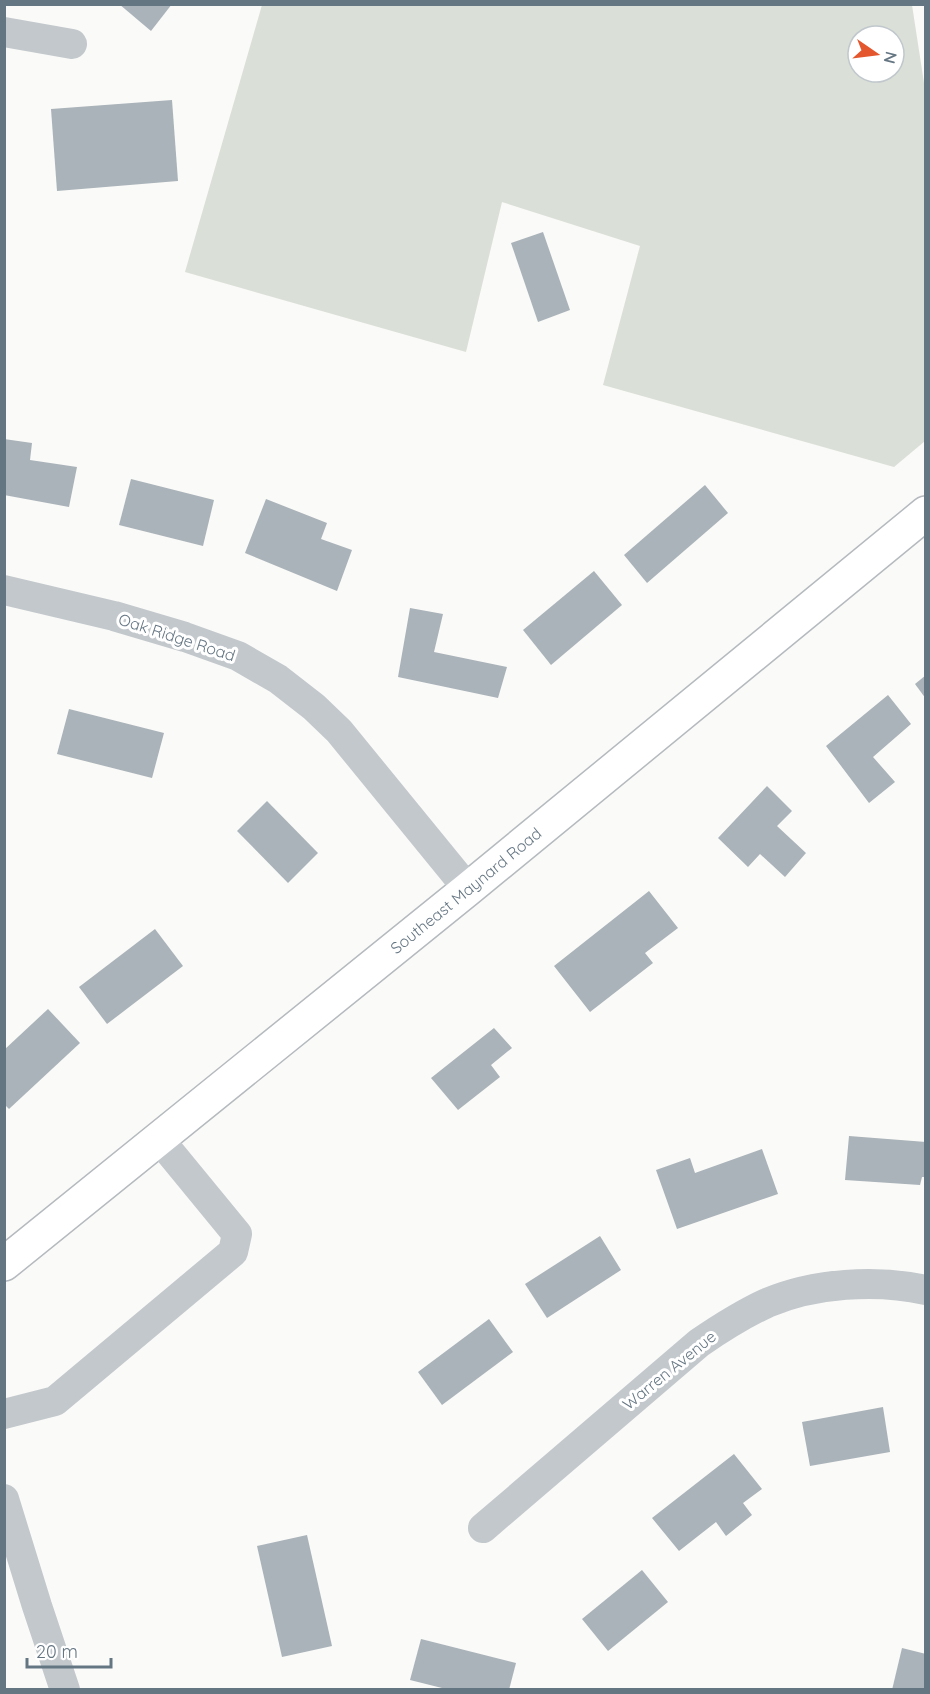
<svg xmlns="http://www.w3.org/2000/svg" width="930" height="1694" viewBox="0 0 930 1694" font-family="Quicksand,sans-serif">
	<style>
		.green { fill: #dadfd7; fill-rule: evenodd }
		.building { fill: #aab3b9 }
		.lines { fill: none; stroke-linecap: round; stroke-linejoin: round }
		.major-casing { stroke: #b5babe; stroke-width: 36 }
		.minor { stroke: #c3c8cc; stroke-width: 30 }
		.major { stroke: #fff; stroke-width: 33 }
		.labels { text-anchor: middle; stroke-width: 6; stroke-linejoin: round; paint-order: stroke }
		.street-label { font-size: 16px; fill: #657683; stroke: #fff }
	</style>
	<rect width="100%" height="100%" fill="#fafaf8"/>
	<path class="green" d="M 262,5 L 912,5 L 926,96 L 925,441 L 894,467 L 603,385 L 640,246 L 502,202 L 466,352 L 185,272 ZM 858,36 L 894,36 L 894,72 L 858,72 Z"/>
	<g class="building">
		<polygon points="119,4 172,4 151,31"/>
		<polygon points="172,100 178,181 57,191 51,109"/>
		<polygon points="543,232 570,310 538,322 511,243"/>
		<polygon points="4,439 32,443 30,460 77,467 69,507 4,495"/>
		<polygon points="131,479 214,500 203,546 119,525"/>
		<polygon points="705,485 728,513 647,583 624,555"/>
		<polygon points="266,499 327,523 321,539 352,550 337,591 245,553"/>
		<polygon points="594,571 622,605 551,665 523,630"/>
		<polygon points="410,608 443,614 434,652 507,667 498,698 398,677"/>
		<polygon points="926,675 926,699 915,684"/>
		<polygon points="888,695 911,724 873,757 895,782 869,803 826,746"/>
		<polygon points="69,709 164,733 152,778 57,754"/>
		<polygon points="767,786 792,811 777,826 806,853 785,877 760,854 748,867 718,838"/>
		<polygon points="267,801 318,853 288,883 237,831"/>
		<polygon points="649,891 678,928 645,953 653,963 590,1012 554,966"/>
		<polygon points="155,929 183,966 107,1024 79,987"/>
		<polygon points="48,1009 80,1043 9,1109 4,1104 4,1050"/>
		<polygon points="494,1028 512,1048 491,1065 500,1077 458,1110 431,1078"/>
		<polygon points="849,1136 926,1142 926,1177 922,1177 920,1185 845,1180"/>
		<polygon points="762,1149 778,1194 677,1229 656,1170 690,1158 695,1173"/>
		<polygon points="600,1236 621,1270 547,1318 525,1284"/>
		<polygon points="489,1319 513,1352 442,1405 418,1372"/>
		<polygon points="883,1407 890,1452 810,1466 802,1422"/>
		<polygon points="734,1454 762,1489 743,1503 752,1515 726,1536 716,1522 679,1551 652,1518"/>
		<polygon points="307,1535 332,1646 282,1657 257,1546"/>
		<polygon points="642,1570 668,1602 608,1651 582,1619"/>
		<polygon points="421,1639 516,1663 509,1690 450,1690 410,1680"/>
		<polygon points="902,1648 926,1654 926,1690 892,1690"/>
	</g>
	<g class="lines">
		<defs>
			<g id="major">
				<path id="s1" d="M 4,1264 L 468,889 L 926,513"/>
			</g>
		</defs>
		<use href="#major" class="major-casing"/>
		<g class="minor">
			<polyline points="4,32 72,44"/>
			<polyline points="4,590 114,616 185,637 238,656 278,679 314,707 339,731 468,889"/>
			<polyline points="4,1414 55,1401 233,1252 237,1234 159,1139"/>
			<polyline points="4,1499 37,1606 65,1690"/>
			<path d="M 483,1528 L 699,1343 C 721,1328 743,1314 767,1303 C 814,1283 876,1279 926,1290"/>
		</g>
		<use href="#major" class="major"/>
	</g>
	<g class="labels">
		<g class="street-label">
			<text transform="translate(177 637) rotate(18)" y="6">Oak Ridge Road</text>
			<text dy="6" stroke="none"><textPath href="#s1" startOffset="594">Southeast Maynard Road</textPath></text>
			<text transform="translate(669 1370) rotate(-39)" y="6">Warren Avenue</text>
		</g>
	</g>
	<rect width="930" height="1694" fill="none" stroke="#657683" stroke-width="12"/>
	<g transform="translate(876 54) rotate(104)"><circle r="28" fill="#ffffff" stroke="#c1c8cd" stroke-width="1.5"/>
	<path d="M0-4.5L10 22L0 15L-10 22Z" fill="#e4572e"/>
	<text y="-9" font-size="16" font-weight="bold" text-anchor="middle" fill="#657683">N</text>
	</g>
	<path d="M27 1658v9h84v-9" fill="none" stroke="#657683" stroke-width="3"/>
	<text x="36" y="1658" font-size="18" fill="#657683" stroke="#ffffff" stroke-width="4.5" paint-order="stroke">20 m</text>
</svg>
